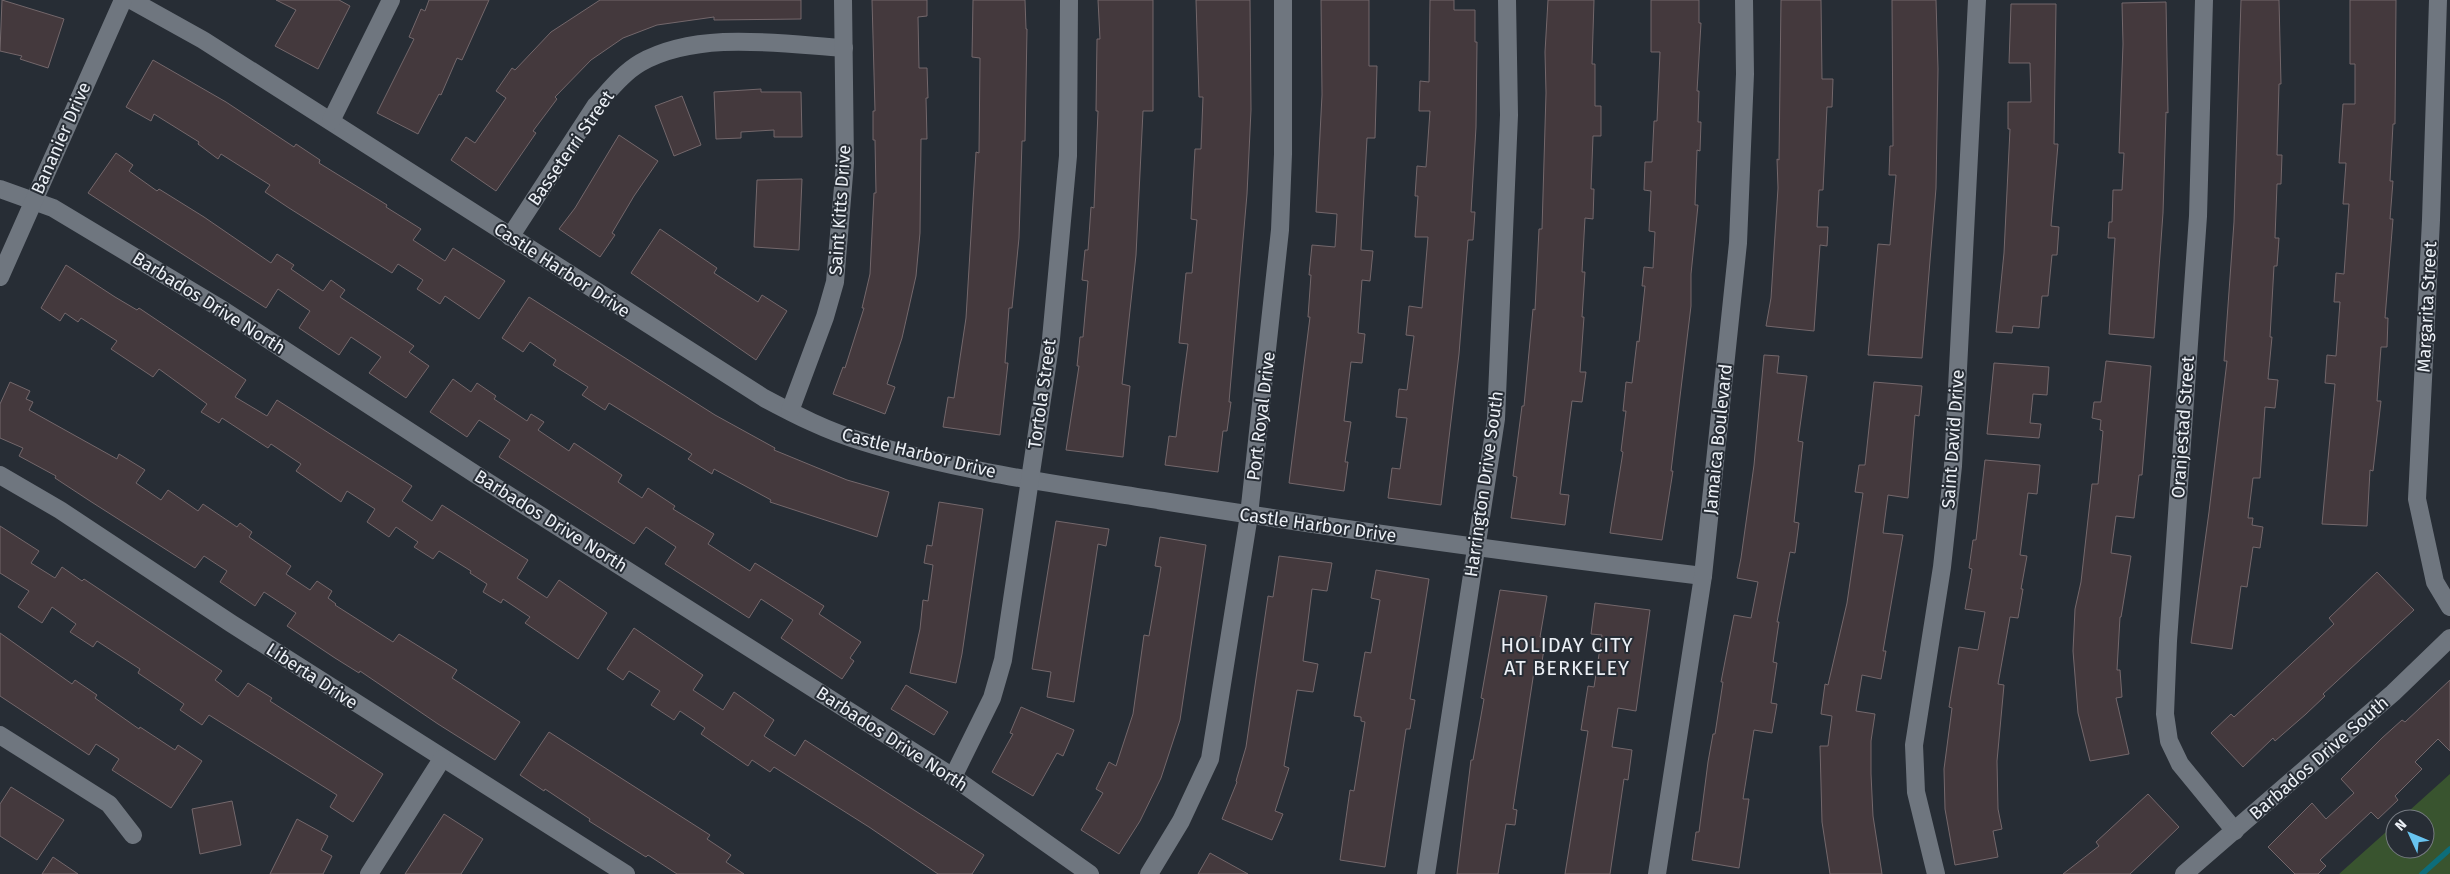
<svg xmlns="http://www.w3.org/2000/svg" width="2450" height="874" viewBox="0 0 2450 874" font-family="'Fira Sans',sans-serif">
	<style>
		.green { fill: #39542f }
		.lines { fill: none; stroke-linecap: round; stroke-linejoin: round }
		.stream { stroke: #0d6d7a; stroke-width: 5.5 }
		.building { fill: #44393d; stroke: #73676b }
		.minor { stroke: #6f767f; stroke-width: 18 }
		.labels { text-anchor: middle; stroke-width: 4; stroke-linejoin: round; paint-order: stroke }
		.street-label { font-size: 18px; fill: #ecf0f6; stroke: #272d35 }
		.quarter-label { font-size: 20px; letter-spacing: 1px; fill: #ecf0f6; stroke: #272d35 }
	</style>
	<rect width="100%" height="100%" fill="#272d35"/>
	<polygon class="green" points="2450,774 2450,874 2339,874 2395,824 2395,849 2425,849 2425,819 2400,819"/>
	<g class="lines">
		<polyline class="stream" points="2422,874 2450,849"/>
	</g>
	<g class="building">
		<polygon points="2,0 64,19 48,68 20,59 22,56 0,51"/>
		<polygon points="276,0 339,0 350,6 318,69 275,46 296,10"/>
		<polygon points="429,0 489,0 462,60 457,58 441,95 439,94 418,134 377,113 414,39 409,37 421,9 425,11"/>
		<polygon points="600,0 801,0 801,19 714,20 714,17 657,25 623,38 591,60 555,97 557,99 533,131 536,133 496,191 451,160 466,137 475,143 506,98 496,91 512,68 515,70 551,32"/>
		<polygon points="872,0 927,0 927,16 918,17 919,68 927,68 928,98 926,98 927,139 921,139 920,233 916,276 902,338 887,384 895,387 885,414 833,394 843,367 845,368 864,308 862,308 870,274 874,193 876,193 875,140 873,140 873,111 875,111"/>
		<polygon points="973,0 1025,0 1026,29 1027,29 1025,141 1022,141 1019,238 1012,308 1009,308 1005,363 1008,363 1000,435 943,427 948,397 954,398 966,318 976,152 979,153 980,58 972,57"/>
		<polygon points="1098,0 1153,0 1153,111 1143,111 1136,255 1122,384 1130,386 1123,457 1066,450 1079,366 1077,366 1080,337 1083,337 1088,281 1082,280 1085,250 1088,250 1091,207 1094,208 1098,111 1096,111 1097,39 1100,39"/>
		<polygon points="1196,0 1250,0 1251,110 1247,194 1229,402 1231,402 1227,431 1223,431 1218,472 1165,465 1169,436 1176,437 1181,396 1188,344 1179,343 1186,273 1192,273 1197,220 1191,219 1195,149 1201,149 1203,97 1199,97"/>
		<polygon points="1321,0 1369,0 1369,66 1377,66 1375,138 1367,138 1361,250 1373,251 1370,281 1362,280 1358,333 1365,334 1362,363 1351,362 1344,421 1351,422 1345,462 1348,462 1344,491 1289,483 1310,317 1308,317 1311,275 1309,275 1312,245 1335,247 1337,214 1316,212 1322,95"/>
		<polygon points="1430,0 1454,0 1454,10 1475,10 1475,42 1477,42 1476,127 1471,212 1475,212 1473,240 1468,240 1459,354 1441,505 1388,498 1392,468 1400,469 1407,418 1396,417 1399,389 1407,390 1414,336 1406,335 1409,306 1422,308 1428,237 1415,237 1418,196 1415,196 1417,166 1426,167 1430,111 1419,111 1420,81 1429,82"/>
		<polygon points="1548,0 1594,0 1592,64 1595,64 1595,106 1601,106 1601,136 1593,136 1591,189 1594,189 1593,219 1585,218 1582,272 1585,272 1582,317 1584,317 1580,372 1586,372 1582,402 1572,401 1560,494 1569,495 1565,525 1511,518 1517,477 1513,476 1522,406 1524,406 1533,309 1535,310 1539,229 1542,229 1546,93 1545,52"/>
		<polygon points="1651,0 1699,0 1699,23 1701,23 1697,91 1699,91 1698,122 1701,122 1700,151 1697,150 1695,205 1698,205 1691,274 1691,306 1671,471 1673,471 1662,540 1610,533 1623,452 1621,451 1626,411 1623,411 1626,382 1632,383 1637,341 1639,342 1645,286 1642,286 1644,267 1653,268 1655,232 1649,231 1651,191 1644,190 1645,162 1652,162 1654,121 1657,121 1660,52 1651,52"/>
		<polygon points="1781,0 1821,0 1822,79 1833,79 1832,107 1827,107 1823,190 1819,190 1817,227 1828,227 1827,246 1820,245 1814,331 1766,326 1771,298 1778,188 1777,159 1779,160"/>
		<polygon points="1892,0 1936,0 1938,69 1936,188 1922,358 1868,355 1878,244 1890,245 1896,175 1889,175 1890,146 1893,146"/>
		<polygon points="2241,0 2279,0 2281,84 2279,84 2277,155 2282,155 2281,184 2277,184 2275,238 2279,238 2277,266 2274,266 2270,337 2272,337 2268,379 2278,380 2275,408 2265,407 2260,478 2253,478 2248,518 2253,518 2252,525 2263,527 2260,548 2253,547 2247,587 2241,586 2232,649 2191,643 2209,512 2227,361 2224,361 2234,222"/>
		<polygon points="2350,0 2396,0 2395,124 2393,124 2390,181 2393,181 2390,219 2393,219 2385,318 2388,318 2387,347 2381,347 2377,401 2381,401 2373,471 2370,470 2367,526 2322,524 2335,384 2325,383 2327,355 2336,356 2340,302 2334,302 2336,273 2344,274 2349,204 2343,204 2346,163 2339,163 2343,104 2355,104 2355,64 2350,64"/>
		<polygon points="2166,2 2168,113 2166,112 2163,213 2154,338 2109,334 2115,238 2108,238 2109,222 2112,222 2113,190 2122,190 2124,153 2119,153 2123,44 2122,3"/>
		<polygon points="2011,4 2056,4 2054,144 2058,144 2051,226 2059,227 2057,255 2052,255 2048,296 2042,296 2039,328 2013,326 2012,333 1996,332 2004,253 2010,129 2008,129 2008,102 2031,102 2030,63 2009,63"/>
		<polygon points="153,60 226,102 294,147 296,144 320,160 319,163 387,205 386,207 421,229 413,240 445,261 453,248 505,281 479,319 445,296 440,304 417,289 423,280 398,264 392,273 289,208 265,192 270,185 221,154 218,159 198,144 199,142 154,114 151,121 126,107"/>
		<polygon points="761,89 761,92 801,92 802,137 774,137 774,130 741,132 741,138 716,139 714,92"/>
		<polygon points="682,96 701,145 674,156 655,106"/>
		<polygon points="619,135 658,161 634,196 612,233 615,235 600,257 559,229 575,208"/>
		<polygon points="116,153 133,165 129,171 157,191 159,189 204,217 271,263 277,254 294,265 291,269 323,291 331,280 345,290 340,297 414,346 409,352 429,366 406,398 369,373 381,357 351,337 339,355 299,328 310,311 278,289 266,308 88,193"/>
		<polygon points="802,179 799,250 754,247 757,180"/>
		<polygon points="660,229 717,268 714,273 758,302 762,295 787,311 756,360 631,273"/>
		<polygon points="66,265 115,297 137,310 139,308 246,380 235,397 267,416 277,400 412,486 402,501 432,521 442,505 528,560 517,578 547,598 559,580 607,613 578,659 525,623 530,617 503,599 501,603 483,592 487,584 470,573 471,571 439,551 433,559 414,547 418,542 396,527 389,537 367,522 375,509 347,491 341,502 296,471 301,464 271,444 268,448 222,418 219,423 201,412 207,404 159,369 153,377 111,349 117,341 81,318 78,322 65,313 60,321 41,308"/>
		<polygon points="529,297 715,415 775,448 774,450 847,480 889,492 877,537 770,502 771,500 714,469 712,474 688,459 692,454 609,403 605,410 582,395 588,387 553,365 556,360 530,342 523,352 502,338"/>
		<polygon points="1764,355 1779,356 1777,373 1807,376 1798,441 1803,442 1794,522 1799,523 1795,553 1790,552 1777,622 1779,622 1773,662 1777,663 1771,703 1777,704 1772,733 1754,730 1743,799 1749,799 1739,868 1692,860 1696,832 1699,832 1708,762 1713,734 1715,734 1723,682 1721,682 1734,615 1751,618 1758,582 1737,578 1741,558 1754,465"/>
		<polygon points="2106,361 2151,366 2142,475 2139,475 2134,518 2116,516 2111,553 2131,556 2121,617 2120,617 2117,670 2120,670 2122,697 2116,698 2129,754 2090,761 2078,713 2073,651 2075,609 2081,582 2092,484 2098,484 2103,431 2100,430 2101,420 2092,418 2094,402 2101,402"/>
		<polygon points="1994,363 2049,367 2047,395 2033,394 2030,423 2041,424 2039,438 1987,434"/>
		<polygon points="453,379 471,392 477,383 496,396 494,399 527,421 531,414 544,422 538,430 569,451 574,443 622,475 618,482 642,498 648,488 675,506 673,509 714,534 708,544 750,571 755,563 824,606 819,614 861,642 850,658 854,661 842,679 781,638 793,620 761,599 749,618 665,564 676,547 646,527 634,544 499,457 510,440 479,420 467,437 430,412"/>
		<polygon points="10,382 30,391 26,399 33,402 29,410 117,459 119,454 145,470 136,483 161,500 168,490 198,511 203,504 237,527 240,523 252,532 249,537 291,566 286,574 310,590 317,581 332,591 328,598 336,604 335,605 393,642 399,634 457,670 452,678 520,722 495,760 438,724 360,671 359,673 335,658 287,626 296,613 264,592 255,606 220,582 227,571 204,556 195,568 90,501 55,478 56,476 19,456 23,448 0,438 0,404"/>
		<polygon points="1874,382 1922,386 1919,416 1915,415 1908,498 1888,495 1883,533 1903,535 1883,651 1886,651 1881,679 1862,675 1856,711 1875,714 1871,741 1871,774 1873,816 1882,874 1830,874 1822,822 1820,746 1828,746 1832,716 1821,714 1825,684 1828,685 1847,603 1863,493 1855,492 1859,465 1865,465"/>
		<polygon points="1985,460 2040,465 2037,494 2028,493 2020,555 2027,556 2021,589 2023,589 2018,618 2010,617 1998,684 2004,685 1997,761 1998,809 2002,829 1993,831 1998,857 1955,865 1945,809 1944,769 1952,708 1949,707 1959,647 1978,650 1985,612 1965,609 1972,569 1969,568 1973,540 1976,540"/>
		<polygon points="939,502 983,509 962,654 956,683 910,673 920,629 923,600 928,601 933,565 924,563 927,545 932,546"/>
		<polygon points="1056,521 1109,529 1106,546 1098,544 1074,702 1047,697 1051,672 1032,669"/>
		<polygon points="0,526 39,551 31,563 55,578 62,567 82,581 84,579 222,671 215,680 238,697 248,683 272,698 270,701 383,774 353,822 330,807 337,795 209,715 202,725 180,710 184,704 138,673 140,669 97,641 93,647 70,632 76,624 52,607 42,623 18,607 29,591 0,573"/>
		<polygon points="1160,537 1206,545 1180,720 1161,778 1140,821 1119,854 1081,830 1103,793 1096,789 1109,762 1116,766 1133,714 1144,635 1149,636 1161,567 1155,566"/>
		<polygon points="1279,556 1332,563 1327,591 1312,589 1303,661 1318,664 1313,692 1297,690 1284,766 1289,768 1275,811 1283,814 1272,840 1222,819 1237,782 1236,781 1246,747 1268,596 1273,597"/>
		<polygon points="1376,570 1429,579 1410,699 1415,700 1410,729 1406,729 1385,867 1340,860 1350,790 1354,791 1365,722 1361,721 1361,717 1354,716 1365,652 1371,653 1380,600 1371,598"/>
		<polygon points="2377,572 2414,610 2323,694 2325,696 2306,714 2275,741 2273,738 2243,767 2211,733 2231,714 2234,717 2334,624 2329,618"/>
		<polygon points="1500,590 1547,596 1540,637 1546,638 1541,667 1535,665 1513,809 1517,810 1515,825 1506,824 1498,874 1457,874 1471,760 1473,760 1484,699 1481,698"/>
		<polygon points="1595,603 1650,610 1636,711 1618,708 1612,747 1632,750 1628,780 1624,779 1610,874 1565,874 1588,731 1581,730 1588,686 1594,687 1602,635 1591,634"/>
		<polygon points="634,628 703,675 693,690 723,710 734,692 774,720 764,736 795,756 805,740 984,855 972,874 938,874 869,827 774,767 770,772 752,760 748,766 701,734 705,728 680,711 674,720 651,705 660,691 629,671 623,680 607,669"/>
		<polygon points="0,633 72,684 75,680 97,695 95,698 139,729 140,727 175,750 178,745 202,761 171,808 112,770 119,759 96,744 89,755 0,696"/>
		<polygon points="2450,680 2450,751 2438,739 2415,762 2422,769 2395,796 2398,800 2378,819 2371,812 2320,860 2326,866 2318,874 2295,874 2268,847 2312,803 2326,819 2354,793 2341,779 2382,738 2402,720 2405,722"/>
		<polygon points="906,685 948,712 934,735 891,709"/>
		<polygon points="1021,707 1074,730 1063,756 1057,753 1033,796 992,772 1013,734 1010,733"/>
		<polygon points="549,732 710,835 707,839 731,855 726,862 744,874 677,874 648,855 646,857 589,821 590,819 545,789 544,791 520,775"/>
		<polygon points="11,787 64,820 37,860 0,836 0,804"/>
		<polygon points="2148,794 2179,827 2148,857 2130,874 2063,874 2099,846 2096,842"/>
		<polygon points="232,801 241,845 200,854 192,809"/>
		<polygon points="444,814 483,839 461,874 405,874"/>
		<polygon points="297,819 328,836 321,850 332,856 323,874 270,874"/>
		<polygon points="1210,853 1248,874 1198,874"/>
		<polygon points="53,857 78,874 42,874"/>
	</g>
	<g class="lines">
		<g class="minor">
			<path d="M 131,0 L 203,40 L 764,398 C 796,415 827,431 861,441 C 959,472 1063,485 1163,501 C 1343,530 1523,554 1703,576"/>
			<polyline points="2204,0 2198,216 2168,641 2165,714 2169,741 2180,764 2235,831"/>
			<polyline points="2438,0 2431,220 2417,499 2435,582 2450,607"/>
			<polyline points="331,121 391,0"/>
			<polyline points="0,189 53,208 223,310 475,474 953,777 1090,874"/>
			<path d="M 510,237 L 596,105 C 609,91 623,73 640,63 C 698,30 781,44 844,48"/>
			<polyline points="0,277 123,0"/>
			<polyline points="790,411 825,317 835,282 845,163 843,0"/>
			<polyline points="0,475 60,510 232,624 626,874"/>
			<polyline points="0,735 109,804 133,835"/>
			<polyline points="953,777 992,698 1003,660 1051,339 1068,156 1069,0"/>
			<polyline points="369,874 442,759"/>
			<polyline points="1149,874 1181,821 1210,759 1249,515 1280,230 1283,154 1283,0"/>
			<polyline points="1426,874 1496,419 1509,115 1507,0"/>
			<polyline points="1657,874 1703,576 1738,243 1745,74 1744,0"/>
			<polyline points="1936,874 1916,792 1914,745 1942,567 1953,466 1977,0"/>
			<polyline points="2184,874 2393,693 2450,638"/>
		</g>
	</g>
	<g class="labels">
		<g class="street-label">
			<text transform="translate(61 138) rotate(-66)" y="6">Bananier Drive</text>
			<text transform="translate(571 148) rotate(-55)" y="6">Basseterri Street</text>
			<text transform="translate(840 210) rotate(-86)" y="6">Saint Kitts Drive</text>
			<text transform="translate(562 270) rotate(33)" y="6">Castle Harbor Drive</text>
			<text transform="translate(209 303) rotate(32)" y="6">Barbados Drive North</text>
			<text transform="translate(2427 307) rotate(-87)" y="6">Margarita Street</text>
			<text transform="translate(1042 394) rotate(-82)" y="6">Tortola Street</text>
			<text transform="translate(1261 416) rotate(-83)" y="6">Port Royal Drive</text>
			<text transform="translate(2183 427) rotate(-86)" y="6">Oranjestad Street</text>
			<text transform="translate(1718 439) rotate(-84)" y="6">Jamaica Boulevard</text>
			<text transform="translate(1953 439) rotate(-86)" y="6">Saint David Drive</text>
			<text transform="translate(919 453) rotate(14)" y="6">Castle Harbor Drive</text>
			<text transform="translate(1484 484) rotate(-82)" y="6">Harrington Drive South</text>
			<text transform="translate(551 521) rotate(32)" y="6">Barbados Drive North</text>
			<text transform="translate(1318 525) rotate(8)" y="6">Castle Harbor Drive</text>
			<text transform="translate(312 676) rotate(33)" y="6">Liberta Drive</text>
			<text transform="translate(892 739) rotate(33)" y="6">Barbados Drive North</text>
			<text transform="translate(2319 758) rotate(-41)" y="6">Barbados Drive South</text>
		</g>
		<g class="quarter-label">
			<text x="1567" y="652">HOLIDAY CITY<tspan x="1567" dy="23">AT BERKELEY</tspan></text>
		</g>
	</g>
	<g transform="translate(2410 834) rotate(314)"><circle r="24" fill="#272d35" stroke="#767b82"/>
	<path d="M0-4L9 19L0 12L-9 19Z" fill="#68c4f0"/>
	<text y="-8" font-size="14" font-weight="bold" text-anchor="middle" fill="#ecf0f6">N</text>
	</g>
</svg>
